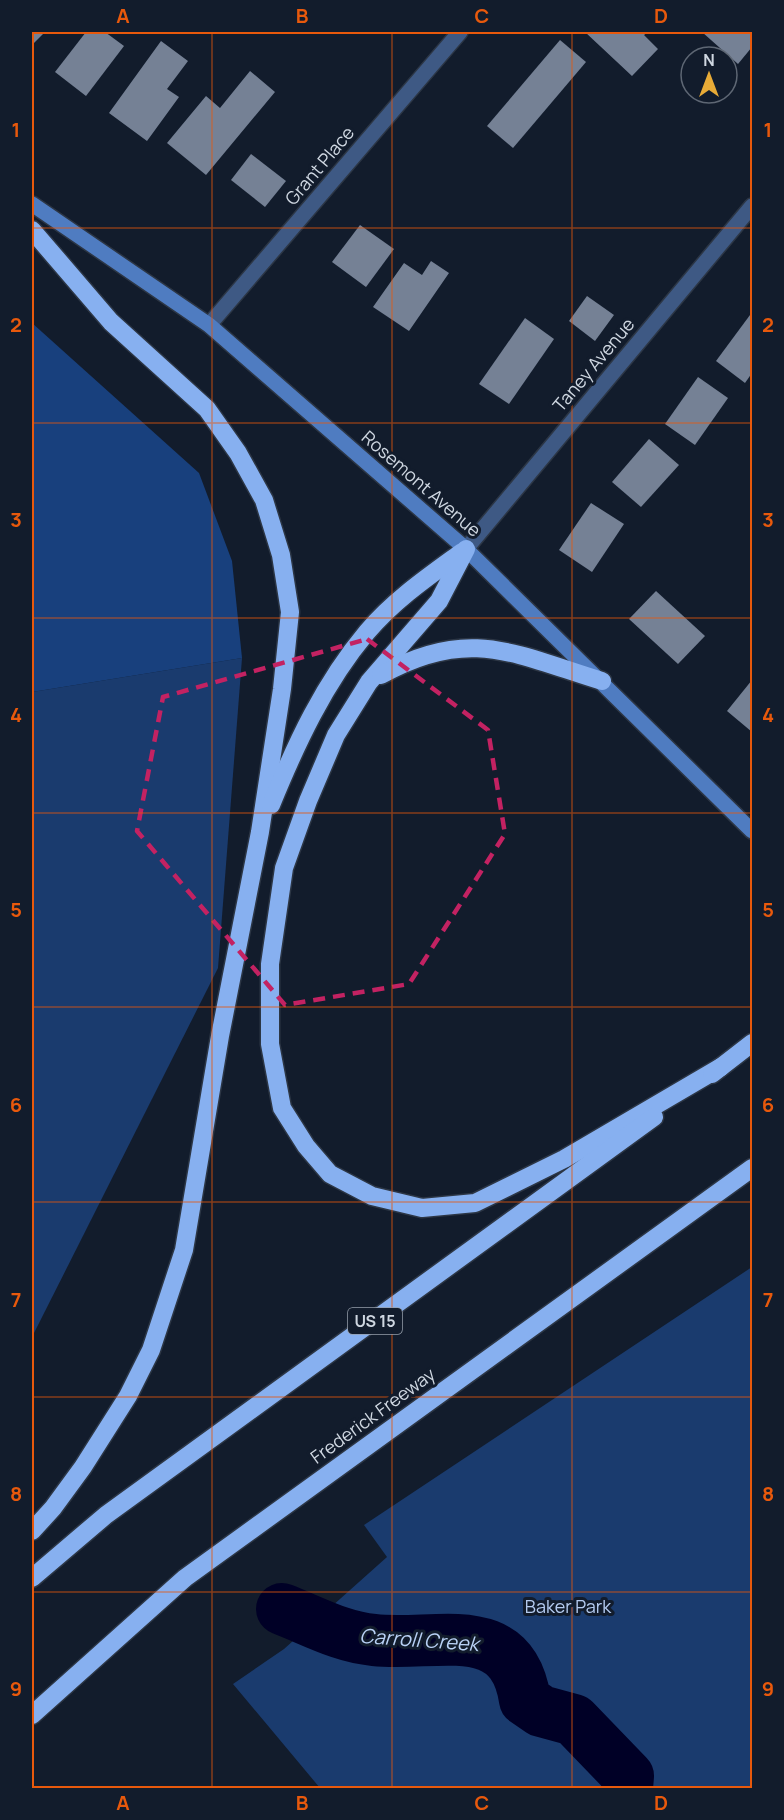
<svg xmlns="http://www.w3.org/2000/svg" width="784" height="1820" viewBox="0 0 784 1820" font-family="Manrope,sans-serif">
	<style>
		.green { fill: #1a3b6e }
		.forest { fill: #18407d }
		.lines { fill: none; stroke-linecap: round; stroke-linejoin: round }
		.river { stroke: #000026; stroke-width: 52 }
		.building { fill: #758195 }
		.minor-casing { stroke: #2c3645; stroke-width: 18 }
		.secondary-casing { stroke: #2c3645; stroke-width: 18 }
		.motorway-casing { stroke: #2c3645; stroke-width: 21 }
		.minor { stroke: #3e5984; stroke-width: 15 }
		.secondary { stroke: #4f7cc1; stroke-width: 15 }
		.motorway { stroke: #87b0f0; stroke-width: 18 }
		.marked { fill: none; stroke: #c32262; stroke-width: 4.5; stroke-dasharray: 12 8; stroke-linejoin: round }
		.grid { fill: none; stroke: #e8590c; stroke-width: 1.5; stroke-opacity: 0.55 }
		.labels { text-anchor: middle; stroke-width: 6; stroke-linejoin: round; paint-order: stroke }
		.shield { fill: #121c2c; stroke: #969fab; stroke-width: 1.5 }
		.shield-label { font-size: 16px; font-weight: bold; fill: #cfd7e1 }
		.street-label { font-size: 18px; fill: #cfd7e1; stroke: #121c2c }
		.park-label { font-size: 18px; fill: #b4cbf0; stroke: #121c2c }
		.water-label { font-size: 20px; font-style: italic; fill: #b9d1f5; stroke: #121c2c }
		.neatline { fill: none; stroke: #e8590c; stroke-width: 2 }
		.grid-label { font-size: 20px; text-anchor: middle; font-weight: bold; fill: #e8590c }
	</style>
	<rect width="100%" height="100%" fill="#121c2c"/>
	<g class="green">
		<polygon points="242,658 218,968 32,1337 32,692"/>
		<polygon points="752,1267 752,1788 320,1788 233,1684 284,1649 387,1557 364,1525"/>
	</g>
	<polygon class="forest" points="32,323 199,473 232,561 242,658 32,692"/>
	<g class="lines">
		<path class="river" d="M 282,1609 C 313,1621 341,1637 374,1640 C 436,1647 512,1615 525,1700 L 541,1711 L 574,1720 L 628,1776 L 627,1788"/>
	</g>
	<g class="building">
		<polygon points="32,32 45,32 33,44"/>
		<polygon points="86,32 105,32 124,46 86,96 55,72"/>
		<polygon points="585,32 648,32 644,35 658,49 632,76"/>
		<polygon points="702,32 752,32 752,47 738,64"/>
		<polygon points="560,40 586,62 513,148 487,126"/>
		<polygon points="161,41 188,61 167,89 179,97 147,141 109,113"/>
		<polygon points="250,71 275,92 206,175 167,143 206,96 220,108"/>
		<polygon points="251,154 286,181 265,207 231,180"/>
		<polygon points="360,225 394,249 366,287 332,262"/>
		<polygon points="431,261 449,273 409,331 373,307 404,263 422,275"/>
		<polygon points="587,296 614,315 595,341 569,321"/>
		<polygon points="750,315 752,317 752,373 745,383 716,361"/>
		<polygon points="525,318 554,339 509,404 479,384"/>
		<polygon points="698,377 728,398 695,445 665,424"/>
		<polygon points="649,439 679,465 641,507 612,482"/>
		<polygon points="591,503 624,524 592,572 559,550"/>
		<polygon points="656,591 705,636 678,664 629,619"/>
		<polygon points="752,680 752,732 727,711"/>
	</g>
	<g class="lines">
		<defs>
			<g id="minor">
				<polyline points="209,325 460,32"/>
				<polyline points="466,549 752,206"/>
			</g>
			<polyline id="secondary" points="32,204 209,325 466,549 752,831"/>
			<g id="motorway">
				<polyline points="32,230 111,322 207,409 238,453 264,500 281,555 290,612 282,689 260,832 220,1036 184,1250 151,1350 128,1396 83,1467 53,1508 32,1531"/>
				<polyline points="466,549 439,601 369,682 336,735 308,801 284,868 270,964 270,1044 282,1108 306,1146 330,1174 372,1196 422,1208 475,1203 564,1159 721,1067"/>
				<path d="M 381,675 C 469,626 514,654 602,681"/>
				<path d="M 271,805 C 296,744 324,683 367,632 C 394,600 429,576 462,552"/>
				<polyline points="712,1074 752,1043"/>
				<polyline points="32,1578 106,1515 654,1117"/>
				<polyline points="32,1715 185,1578 752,1168"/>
			</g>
		</defs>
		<use href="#minor" class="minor-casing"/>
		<use href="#secondary" class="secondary-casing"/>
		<use href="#motorway" class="motorway-casing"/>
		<use href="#minor" class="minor"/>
		<use href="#secondary" class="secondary"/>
		<use href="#motorway" class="motorway"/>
	</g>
	<path class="marked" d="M 367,639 L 488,730 L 505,834 L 409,984 L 285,1005 L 137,831 L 163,697 Z"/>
	<path class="grid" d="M 212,32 L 212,1788M 392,32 L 392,1788M 572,32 L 572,1788M 32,228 L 752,228M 32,423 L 752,423M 32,618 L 752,618M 32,813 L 752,813M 32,1007 L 752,1007M 32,1202 L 752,1202M 32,1397 L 752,1397M 32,1592 L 752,1592"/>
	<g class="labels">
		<rect class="shield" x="348" y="1308" width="54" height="26" rx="4.5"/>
		<g class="shield-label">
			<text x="375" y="1327">US 15</text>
		</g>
		<g class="street-label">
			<text transform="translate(320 166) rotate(-50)" y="6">Grant Place</text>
			<text transform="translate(594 365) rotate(-50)" y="6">Taney Avenue</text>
			<text transform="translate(421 484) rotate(41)" y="6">Rosemont Avenue</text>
			<text transform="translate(373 1416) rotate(-36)" y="6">Frederick Freeway</text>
		</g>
		<g class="park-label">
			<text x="568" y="1613">Baker Park</text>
		</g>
		<g class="water-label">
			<text transform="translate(419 1640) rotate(4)" y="7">Carroll Creek</text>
		</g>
	</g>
	<rect width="784" height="1820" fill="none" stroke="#121c2c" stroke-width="66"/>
	<g transform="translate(709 75)"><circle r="28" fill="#121c2c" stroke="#5e6774" stroke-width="1.5"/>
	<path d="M0-4.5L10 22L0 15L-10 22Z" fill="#e8ab37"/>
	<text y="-9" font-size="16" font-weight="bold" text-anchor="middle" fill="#cfd7e1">N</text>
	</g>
	<rect x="33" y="33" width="718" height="1754" class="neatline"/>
	<g class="grid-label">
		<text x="123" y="23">A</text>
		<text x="302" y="23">B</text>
		<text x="482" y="23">C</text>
		<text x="661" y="23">D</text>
		<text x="16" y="137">1</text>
		<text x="768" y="137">1</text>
		<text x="16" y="332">2</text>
		<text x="768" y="332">2</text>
		<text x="16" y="527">3</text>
		<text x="768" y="527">3</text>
		<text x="16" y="722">4</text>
		<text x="768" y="722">4</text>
		<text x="16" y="917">5</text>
		<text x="768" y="917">5</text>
		<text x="16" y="1112">6</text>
		<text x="768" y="1112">6</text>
		<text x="16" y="1307">7</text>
		<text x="768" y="1307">7</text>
		<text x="16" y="1501">8</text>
		<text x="768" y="1501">8</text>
		<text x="16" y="1696">9</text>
		<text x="768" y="1696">9</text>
		<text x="123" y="1810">A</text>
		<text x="302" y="1810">B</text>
		<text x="482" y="1810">C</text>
		<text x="661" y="1810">D</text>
	</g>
</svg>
